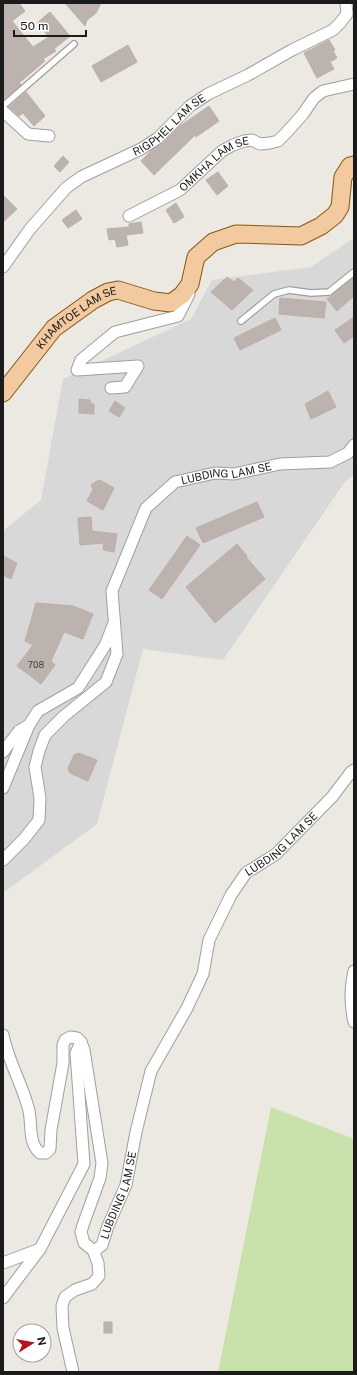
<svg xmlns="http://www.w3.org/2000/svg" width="357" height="1375" viewBox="0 0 357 1375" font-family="'Public Sans',sans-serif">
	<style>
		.residential { fill: #d9d8d8 }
		.grass { fill: #c9e2ab }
		.building { fill: #bcb3af; stroke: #bcaea6 }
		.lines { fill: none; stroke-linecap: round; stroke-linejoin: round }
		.service-casing { stroke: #9f9f9f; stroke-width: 8 }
		.minor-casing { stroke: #9f9f9f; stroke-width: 13 }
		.primary-casing { stroke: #85570d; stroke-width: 19 }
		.service { stroke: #fff; stroke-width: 5.5 }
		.minor { stroke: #fff; stroke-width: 11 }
		.primary { stroke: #f3caa0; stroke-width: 17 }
		.labels { text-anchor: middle; stroke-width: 3; stroke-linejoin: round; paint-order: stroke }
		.number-label { font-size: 9px; fill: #434140 }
		.street-label { font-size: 11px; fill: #1b1b1b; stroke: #fff }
	</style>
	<rect width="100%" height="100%" fill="#ece8e2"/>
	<polygon class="residential" points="354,238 354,474 344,483 223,660 143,649 97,824 3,893 3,531 41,500 63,379 191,319 212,280 311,267"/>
	<polygon class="grass" points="271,1107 354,1139 354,1372 218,1372"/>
	<g class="building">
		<polygon points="3,3 19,3 25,11 12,21 33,47 49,37 37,23 50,12 70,36 54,49 56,51 43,59 45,61 19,83 21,85 3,100"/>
		<polygon points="65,3 101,3 96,13 87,20 85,26"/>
		<polygon points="329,40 335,50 333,51 337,58 330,62 334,69 317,78 304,53"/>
		<polygon points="128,45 137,62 101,82 92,66"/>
		<polygon points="26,92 45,116 34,126 23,113 19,116 9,107"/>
		<polygon points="209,106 219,121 196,137 195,135 154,175 141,161 153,149 163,143 180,126"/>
		<polygon points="63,156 69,162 60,172 54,166"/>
		<polygon points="218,172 228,186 217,195 206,180"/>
		<polygon points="3,195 17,209 3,222"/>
		<polygon points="176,203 184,217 174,223 166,210"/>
		<polygon points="76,210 82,219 68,228 62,220"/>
		<polygon points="141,222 143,233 126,235 128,245 117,247 115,239 109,240 107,229 129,227 129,224"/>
		<polygon points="227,277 234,282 238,278 253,290 232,310 211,292"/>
		<polygon points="354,277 354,296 337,311 327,299"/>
		<polygon points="280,298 326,302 324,318 279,314"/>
		<polygon points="354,317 354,336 344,343 335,330"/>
		<polygon points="275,318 281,330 240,350 234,338"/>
		<polygon points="328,391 336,407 311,419 305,404"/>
		<polygon points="79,399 90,400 90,402 94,405 94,414 79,413"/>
		<polygon points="115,401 125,408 119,417 109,411"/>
		<polygon points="100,480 114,488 103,510 87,501 93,489 91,485 95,482"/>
		<polygon points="257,502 264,517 203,543 196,528"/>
		<polygon points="91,517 92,531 117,534 114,552 103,550 104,543 80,545 78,518"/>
		<polygon points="187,536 200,545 162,599 149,590"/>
		<polygon points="237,544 247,556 246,557 265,579 215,623 186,587"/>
		<polygon points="3,556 17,563 11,579 3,575"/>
		<polygon points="36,603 73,606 93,614 83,639 64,632 51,661 55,665 41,684 17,666 33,645 25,641"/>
		<polygon points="78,753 97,760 88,781 70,773 68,768 74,755"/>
		<rect x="104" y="1322" width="8" height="11"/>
	</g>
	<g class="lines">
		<defs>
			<g id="service">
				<polyline points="3,106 74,44"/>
				<polyline points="241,321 274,294 289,290 311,293 329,292 354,272"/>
			</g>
			<g id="minor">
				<polyline points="3,111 28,134 49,136"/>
				<path id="s1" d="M 129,216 L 180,190 L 222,151 L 233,145 L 244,141 L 252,140 L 260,144 L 270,143 L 278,141 L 286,133 L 303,114 L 314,98 L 323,91 L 354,84"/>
				<path id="s2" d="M 3,267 L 30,229 L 66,188 L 81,177 L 141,149 L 158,138 L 190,106 L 208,94 L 248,75 L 292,50 L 333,30 L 340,23 L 347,14 L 346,3"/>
				<polyline points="111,388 125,387 138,366 77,370 81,360 115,332 178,316 189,294 187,292"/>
				<polyline points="3,752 19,731 29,725 38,711 78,688 106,644 113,625"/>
				<polyline points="3,788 29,725"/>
				<path id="s3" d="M 3,860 L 24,839 L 39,820 L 40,798 L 35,767 L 39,751 L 45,735 L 64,716 L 106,682 L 117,654 L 112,591 L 146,508 L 175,482 L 215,473 L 234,474 L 280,464 L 330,462 L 348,453 L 354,445"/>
				<path d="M 354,971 C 350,990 350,1003 354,1022"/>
				<path id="s4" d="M 3,1035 C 8,1060 21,1082 28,1107 C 33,1123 27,1142 40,1153 L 46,1153 L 50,1149 L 51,1130 L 63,1063 L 63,1045 L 65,1040 L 70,1037 L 77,1038 L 81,1042 L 84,1050 L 102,1163 L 100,1178 L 83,1225 L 81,1232 L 84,1243 L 93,1250 L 97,1249 L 102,1245 L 108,1226 L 126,1185 L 136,1132 L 151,1071 L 187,1008 L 203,974 L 209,940 L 231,895 L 246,873 L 276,854 L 332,797 L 351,772 L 354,770"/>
				<polyline points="3,1263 40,1249 84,1164 76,1053 81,1042"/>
				<polyline points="3,1298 40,1249"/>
				<polyline points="73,1372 63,1328 62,1306 65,1297 75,1290 92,1284 99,1276 98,1263 93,1250"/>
			</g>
			<g id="primary">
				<path id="s5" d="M 3,393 L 54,328 L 93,300 L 108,292 L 118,290 L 154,301 L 171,303 L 182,295 L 190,284 L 196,257 L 213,242 L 236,234 L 301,236 L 321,226 L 335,215 L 340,207 L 343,177 L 350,166 L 354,165"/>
			</g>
		</defs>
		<use href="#service" class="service-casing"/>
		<use href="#minor" class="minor-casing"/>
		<use href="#primary" class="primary-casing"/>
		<use href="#service" class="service"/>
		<use href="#minor" class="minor"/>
		<use href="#primary" class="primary"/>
	</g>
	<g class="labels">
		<g class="number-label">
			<text x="36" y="668">708</text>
		</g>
		<g class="street-label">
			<text dy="4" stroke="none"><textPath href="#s2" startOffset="223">RIGPHEL LAM SE</textPath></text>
			<text dy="4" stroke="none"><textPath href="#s1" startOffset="101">OMKHA LAM SE</textPath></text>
			<text dy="4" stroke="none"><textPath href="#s5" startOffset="107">KHAMTOE LAM SE</textPath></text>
			<text dy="4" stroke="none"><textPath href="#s3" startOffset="496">LUBDING LAM SE</textPath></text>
			<text dy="4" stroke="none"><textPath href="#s4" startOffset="943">LUBDING LAM SE</textPath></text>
			<text dy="4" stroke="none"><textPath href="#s4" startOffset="547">LUBDING LAM SE</textPath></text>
		</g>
	</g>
	<rect width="357" height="1375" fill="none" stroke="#1b1b1b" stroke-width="8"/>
	<g transform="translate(32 1343) rotate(79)"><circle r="19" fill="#ffffff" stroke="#a4a4a4"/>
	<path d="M0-3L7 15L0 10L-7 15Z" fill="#b5121b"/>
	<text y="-6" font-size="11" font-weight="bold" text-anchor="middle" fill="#1b1b1b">N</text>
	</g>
	<path d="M14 30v6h72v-6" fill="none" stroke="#1b1b1b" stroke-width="2"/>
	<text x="20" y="30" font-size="12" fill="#1b1b1b" stroke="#ffffff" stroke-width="3" paint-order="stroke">50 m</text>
</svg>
